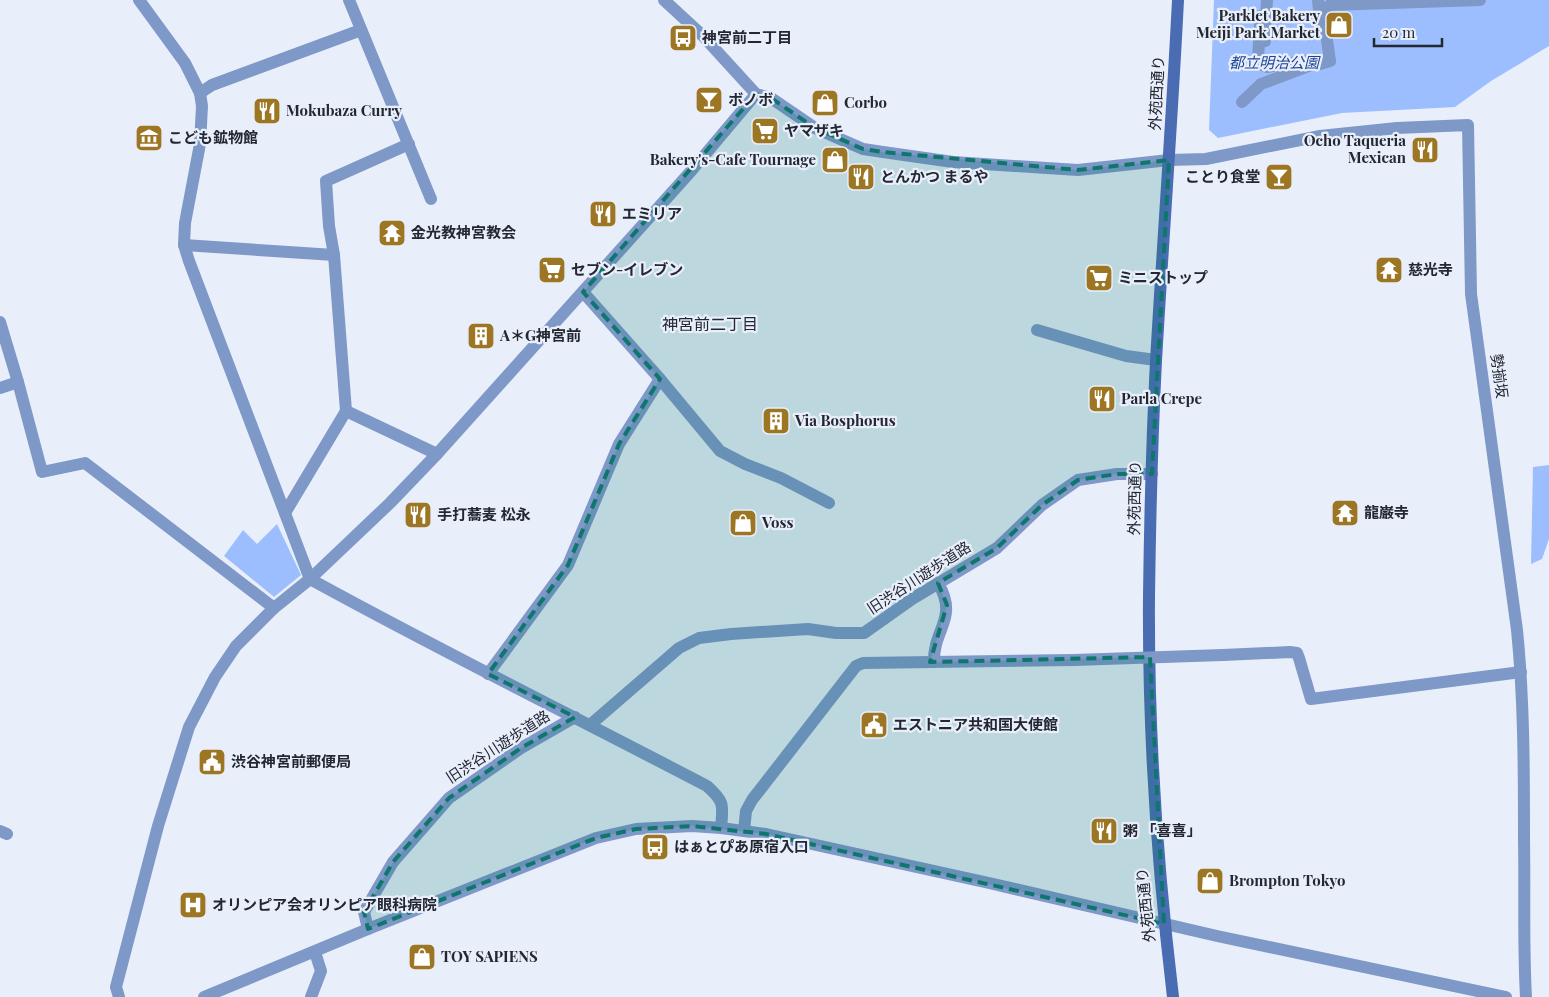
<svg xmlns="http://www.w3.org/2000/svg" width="1549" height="997" viewBox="0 0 1549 997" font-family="'Playfair Display','Noto Sans JP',serif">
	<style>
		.green { fill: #9dbefe }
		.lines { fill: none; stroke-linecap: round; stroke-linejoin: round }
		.pedestrian { stroke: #7e98c8; stroke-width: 12 }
		.minor { stroke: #7e98c8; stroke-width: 12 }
		.tertiary { stroke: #7e98c8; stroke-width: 12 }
		.secondary { stroke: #496cb2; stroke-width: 12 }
		.minor-bridge { stroke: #7e98c8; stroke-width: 12 }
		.marked { fill: #0f766e; fill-opacity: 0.2; stroke: #0f766e; stroke-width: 4; stroke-dasharray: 10 6; stroke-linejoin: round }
		.labels { text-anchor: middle; stroke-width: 4.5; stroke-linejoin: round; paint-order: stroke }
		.poi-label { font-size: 15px; font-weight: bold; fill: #222732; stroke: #e9effa; text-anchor: start }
		.park-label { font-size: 15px; font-style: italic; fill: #1d4496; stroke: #e9effa }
		.street-label { font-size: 15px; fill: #222732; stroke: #e9effa }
		.neighbourhood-label { font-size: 16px; fill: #222732; stroke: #e9effa }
	</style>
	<rect width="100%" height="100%" fill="#e9effa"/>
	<g class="green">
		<polygon points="1214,0 1549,0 1549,46 1491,81 1455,107 1342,113 1218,138 1209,130"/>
		<polygon points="1549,465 1549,539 1542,559 1531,564 1533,467"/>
		<polygon points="277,524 301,575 274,597 224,556 243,530 257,544"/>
	</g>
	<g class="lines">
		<g class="pedestrian">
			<polyline points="1267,0 1266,17 1260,16 1260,26 1266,26 1265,41 1259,42 1258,59 1260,64 1267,67 1317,59 1320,64 1330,61 1323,12 1330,5 1480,0"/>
			<polyline points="1318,0 1320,21"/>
			<polyline points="1242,102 1261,84 1309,66"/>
		</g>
		<g class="minor">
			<path d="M 139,0 L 185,63 L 200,93 L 202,106 L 200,144 L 185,223 L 184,245 L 189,261 L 310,579 C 441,651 575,717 707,786 C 725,802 723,805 721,828"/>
			<polyline points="349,0 431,199"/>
			<path d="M 664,0 L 703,36 L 756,94 L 771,98 L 815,128 L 863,149 L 883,152 L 953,162 L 1078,170 L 1169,160 L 1206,159 L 1320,136 L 1397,128 L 1468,125 L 1471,294 L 1517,630 C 1524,700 1524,770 1524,840 C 1525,893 1523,945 1526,997"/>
			<polyline points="200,93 212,85 361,30"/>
			<polyline points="409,144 326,181 329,226 334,255 346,411 437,454"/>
			<polyline points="184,245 334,255"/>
			<polyline points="583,292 660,379 720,451 745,464 781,478 829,503"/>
			<polyline points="0,322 18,382"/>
			<polyline points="1037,330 1126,356 1156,360"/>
			<polyline points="0,388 18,382 42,472 85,463 274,608"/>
			<polyline points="285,513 346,411"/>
			<polyline points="1223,655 1290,652 1297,653 1299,658 1311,699 1521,672"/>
			<path d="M 934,662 C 933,629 959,618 938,583"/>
			<polyline points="488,674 568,565 619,444 660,379"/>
			<polyline points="590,725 679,648 699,638 731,634 808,629 836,633 864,633 912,599 997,548 1042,505 1078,480 1117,474 1152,474"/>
			<polyline points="0,831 7,834"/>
			<polyline points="744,831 746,811 752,800 856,666 863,663 1074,660"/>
			<polyline points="368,929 364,912 393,862 449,798 521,748 575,717"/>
			<polyline points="311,997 321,971 315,952"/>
		</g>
		<g class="tertiary">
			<polyline points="119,997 116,987 158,826 189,727 215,677 236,646 274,608 310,579 390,503 437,454 692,170 756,94"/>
			<polyline points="204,997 368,929 596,838 636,829 692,826 721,828 766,834 989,883 1217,936 1506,997"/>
		</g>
		<path class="secondary" d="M 1173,997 C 1157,864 1148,730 1149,596 C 1150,518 1152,439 1156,361 C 1163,240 1172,120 1178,0"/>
		<polyline class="minor-bridge" points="1074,660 1223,655"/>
	</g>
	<path class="marked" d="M 756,94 L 771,98 L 815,128 L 863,149 L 883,152 L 1078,170 L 1169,160 L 1152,474 L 1117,474 L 1078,480 L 1042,505 L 997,548 L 938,583 L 947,605 L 930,662 L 1150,657 L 1164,924 L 766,834 L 692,826 L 636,829 L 596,838 L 368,929 L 364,912 L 393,862 L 449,798 L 521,748 L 575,717 L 488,674 L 568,565 L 619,444 L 660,379 L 583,292 Z"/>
	<defs>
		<symbol id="shop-square" viewBox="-11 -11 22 22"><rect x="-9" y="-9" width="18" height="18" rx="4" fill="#9c7622" stroke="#e9effa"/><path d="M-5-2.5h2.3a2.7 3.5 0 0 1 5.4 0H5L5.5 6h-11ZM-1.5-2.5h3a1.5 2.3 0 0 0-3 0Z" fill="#fff"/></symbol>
		<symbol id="bus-square" viewBox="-11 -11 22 22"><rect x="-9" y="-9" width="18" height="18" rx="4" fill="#9c7622" stroke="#e9effa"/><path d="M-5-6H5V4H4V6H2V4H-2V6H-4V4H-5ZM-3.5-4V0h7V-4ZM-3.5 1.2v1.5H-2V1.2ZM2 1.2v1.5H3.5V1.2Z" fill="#fff"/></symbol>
		<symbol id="bar-square" viewBox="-11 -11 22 22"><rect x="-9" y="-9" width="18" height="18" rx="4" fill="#9c7622" stroke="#e9effa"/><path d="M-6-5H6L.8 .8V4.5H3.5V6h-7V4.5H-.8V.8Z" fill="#fff"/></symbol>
		<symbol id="restaurant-square" viewBox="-11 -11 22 22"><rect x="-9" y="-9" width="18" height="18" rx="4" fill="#9c7622" stroke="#e9effa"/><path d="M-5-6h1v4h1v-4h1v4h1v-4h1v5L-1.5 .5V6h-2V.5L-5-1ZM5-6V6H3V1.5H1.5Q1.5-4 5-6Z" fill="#fff"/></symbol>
		<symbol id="supermarket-square" viewBox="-11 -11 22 22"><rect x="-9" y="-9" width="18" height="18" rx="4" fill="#9c7622" stroke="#e9effa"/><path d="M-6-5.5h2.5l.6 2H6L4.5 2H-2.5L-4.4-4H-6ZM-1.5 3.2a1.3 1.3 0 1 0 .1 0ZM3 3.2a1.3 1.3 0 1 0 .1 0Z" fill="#fff"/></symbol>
		<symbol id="museum-square" viewBox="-11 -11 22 22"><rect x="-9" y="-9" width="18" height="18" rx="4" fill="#9c7622" stroke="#e9effa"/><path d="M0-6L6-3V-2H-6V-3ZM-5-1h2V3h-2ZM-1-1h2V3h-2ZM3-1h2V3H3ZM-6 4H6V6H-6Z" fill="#fff"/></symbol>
		<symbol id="temple-square" viewBox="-11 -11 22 22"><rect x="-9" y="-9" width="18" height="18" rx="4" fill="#9c7622" stroke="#e9effa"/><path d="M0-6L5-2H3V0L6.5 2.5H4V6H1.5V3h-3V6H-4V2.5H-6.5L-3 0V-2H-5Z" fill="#fff"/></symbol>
		<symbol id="building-square" viewBox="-11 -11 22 22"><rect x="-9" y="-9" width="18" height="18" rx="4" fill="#9c7622" stroke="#e9effa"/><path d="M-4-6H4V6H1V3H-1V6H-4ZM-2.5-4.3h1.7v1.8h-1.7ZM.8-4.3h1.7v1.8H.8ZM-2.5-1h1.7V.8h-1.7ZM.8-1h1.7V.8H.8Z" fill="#fff"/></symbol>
		<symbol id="civic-square" viewBox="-11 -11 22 22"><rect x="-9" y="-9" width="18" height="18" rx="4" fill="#9c7622" stroke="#e9effa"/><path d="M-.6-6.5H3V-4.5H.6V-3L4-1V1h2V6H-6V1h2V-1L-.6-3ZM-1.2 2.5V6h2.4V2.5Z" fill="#fff"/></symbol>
		<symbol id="hospital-square" viewBox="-11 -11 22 22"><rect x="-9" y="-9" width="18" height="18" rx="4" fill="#9c7622" stroke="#e9effa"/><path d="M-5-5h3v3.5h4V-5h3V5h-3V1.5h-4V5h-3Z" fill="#fff"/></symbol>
	</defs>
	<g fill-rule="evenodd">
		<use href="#shop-square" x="1323" y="9" width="32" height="32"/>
		<use href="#bus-square" x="667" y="22" width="32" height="32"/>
		<use href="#bar-square" x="693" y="84" width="32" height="32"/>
		<use href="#shop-square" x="809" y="87" width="32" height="32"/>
		<use href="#restaurant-square" x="251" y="95" width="32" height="32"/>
		<use href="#supermarket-square" x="749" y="115" width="32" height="32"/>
		<use href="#museum-square" x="133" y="122" width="32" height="32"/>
		<use href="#restaurant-square" x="1409" y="134" width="32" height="32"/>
		<use href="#shop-square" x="819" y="144" width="32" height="32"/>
		<use href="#restaurant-square" x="845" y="161" width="32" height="32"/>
		<use href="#bar-square" x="1263" y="161" width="32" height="32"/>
		<use href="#restaurant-square" x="587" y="198" width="32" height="32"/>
		<use href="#temple-square" x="376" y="217" width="32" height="32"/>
		<use href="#supermarket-square" x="536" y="254" width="32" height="32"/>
		<use href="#temple-square" x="1373" y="254" width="32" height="32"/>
		<use href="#supermarket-square" x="1083" y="262" width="32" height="32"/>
		<use href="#building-square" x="465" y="320" width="32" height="32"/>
		<use href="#restaurant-square" x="1086" y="383" width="32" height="32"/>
		<use href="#building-square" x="760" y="405" width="32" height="32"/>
		<use href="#temple-square" x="1329" y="497" width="32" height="32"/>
		<use href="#restaurant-square" x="402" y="499" width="32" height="32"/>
		<use href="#shop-square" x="727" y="507" width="32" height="32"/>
		<use href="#civic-square" x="858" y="709" width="32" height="32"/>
		<use href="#civic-square" x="196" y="746" width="32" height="32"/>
		<use href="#restaurant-square" x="1088" y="815" width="32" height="32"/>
		<use href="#bus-square" x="639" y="831" width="32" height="32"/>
		<use href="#shop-square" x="1194" y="865" width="32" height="32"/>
		<use href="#hospital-square" x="177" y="889" width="32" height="32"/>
		<use href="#shop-square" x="406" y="941" width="32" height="32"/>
	</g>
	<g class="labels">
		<g class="poi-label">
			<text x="1320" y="21" text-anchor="end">Parklet Bakery<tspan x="1320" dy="17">Meiji Park Market</tspan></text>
			<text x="702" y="43">神宮前二丁目</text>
			<text x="728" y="105">ボノボ</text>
			<text x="844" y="108">Corbo</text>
			<text x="286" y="116">Mokubaza Curry</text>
			<text x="784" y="136">ヤマザキ</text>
			<text x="168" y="143">こども鉱物館</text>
			<text x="1406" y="146" text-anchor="end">Ocho Taqueria<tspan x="1406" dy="17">Mexican</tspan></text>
			<text x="816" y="165" text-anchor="end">Bakery's-Cafe Tournage</text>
			<text x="880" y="182">とんかつ まるや</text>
			<text x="1260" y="182" text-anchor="end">ことり食堂</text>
			<text x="622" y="219">エミリア</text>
			<text x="411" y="238">金光教神宮教会</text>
			<text x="571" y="275">セブン-イレブン</text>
			<text x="1408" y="275">慈光寺</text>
			<text x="1118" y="283">ミニストップ</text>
			<text x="500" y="341">A＊G神宮前</text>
			<text x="1121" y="404">Parla Crepe</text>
			<text x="795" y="426">Via Bosphorus</text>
			<text x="1364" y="518">龍巌寺</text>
			<text x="437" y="520">手打蕎麦 松永</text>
			<text x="762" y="528">Voss</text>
			<text x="893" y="730">エストニア共和国大使館</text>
			<text x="231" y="767">渋谷神宮前郵便局</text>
			<text x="1123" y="836">粥 「喜喜」</text>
			<text x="674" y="852">はぁとぴあ原宿入口</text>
			<text x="1229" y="886">Brompton Tokyo</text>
			<text x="212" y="910">オリンピア会オリンピア眼科病院</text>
			<text x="441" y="962">TOY SAPIENS</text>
		</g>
		<g class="park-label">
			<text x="1274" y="68">都立明治公園</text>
		</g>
		<g class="street-label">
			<text transform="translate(1157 93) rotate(-87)" y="5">外苑西通り</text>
			<text transform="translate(1499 376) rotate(82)" y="5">勢揃坂</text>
			<text transform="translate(1135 498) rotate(-89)" y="5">外苑西通り</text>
			<text transform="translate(919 578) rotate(-33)" y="5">旧渋谷川遊歩道路</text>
			<text transform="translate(498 747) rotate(-33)" y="5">旧渋谷川遊歩道路</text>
			<text transform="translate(1146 905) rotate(-96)" y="5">外苑西通り</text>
		</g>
		<g class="neighbourhood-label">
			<text x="710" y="330">神宮前二丁目</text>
		</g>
	</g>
	<path d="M1374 38v8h68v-8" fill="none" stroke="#222732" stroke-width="2.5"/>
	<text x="1382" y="38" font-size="15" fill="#222732" stroke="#e9effa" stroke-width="4" paint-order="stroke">20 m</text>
</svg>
